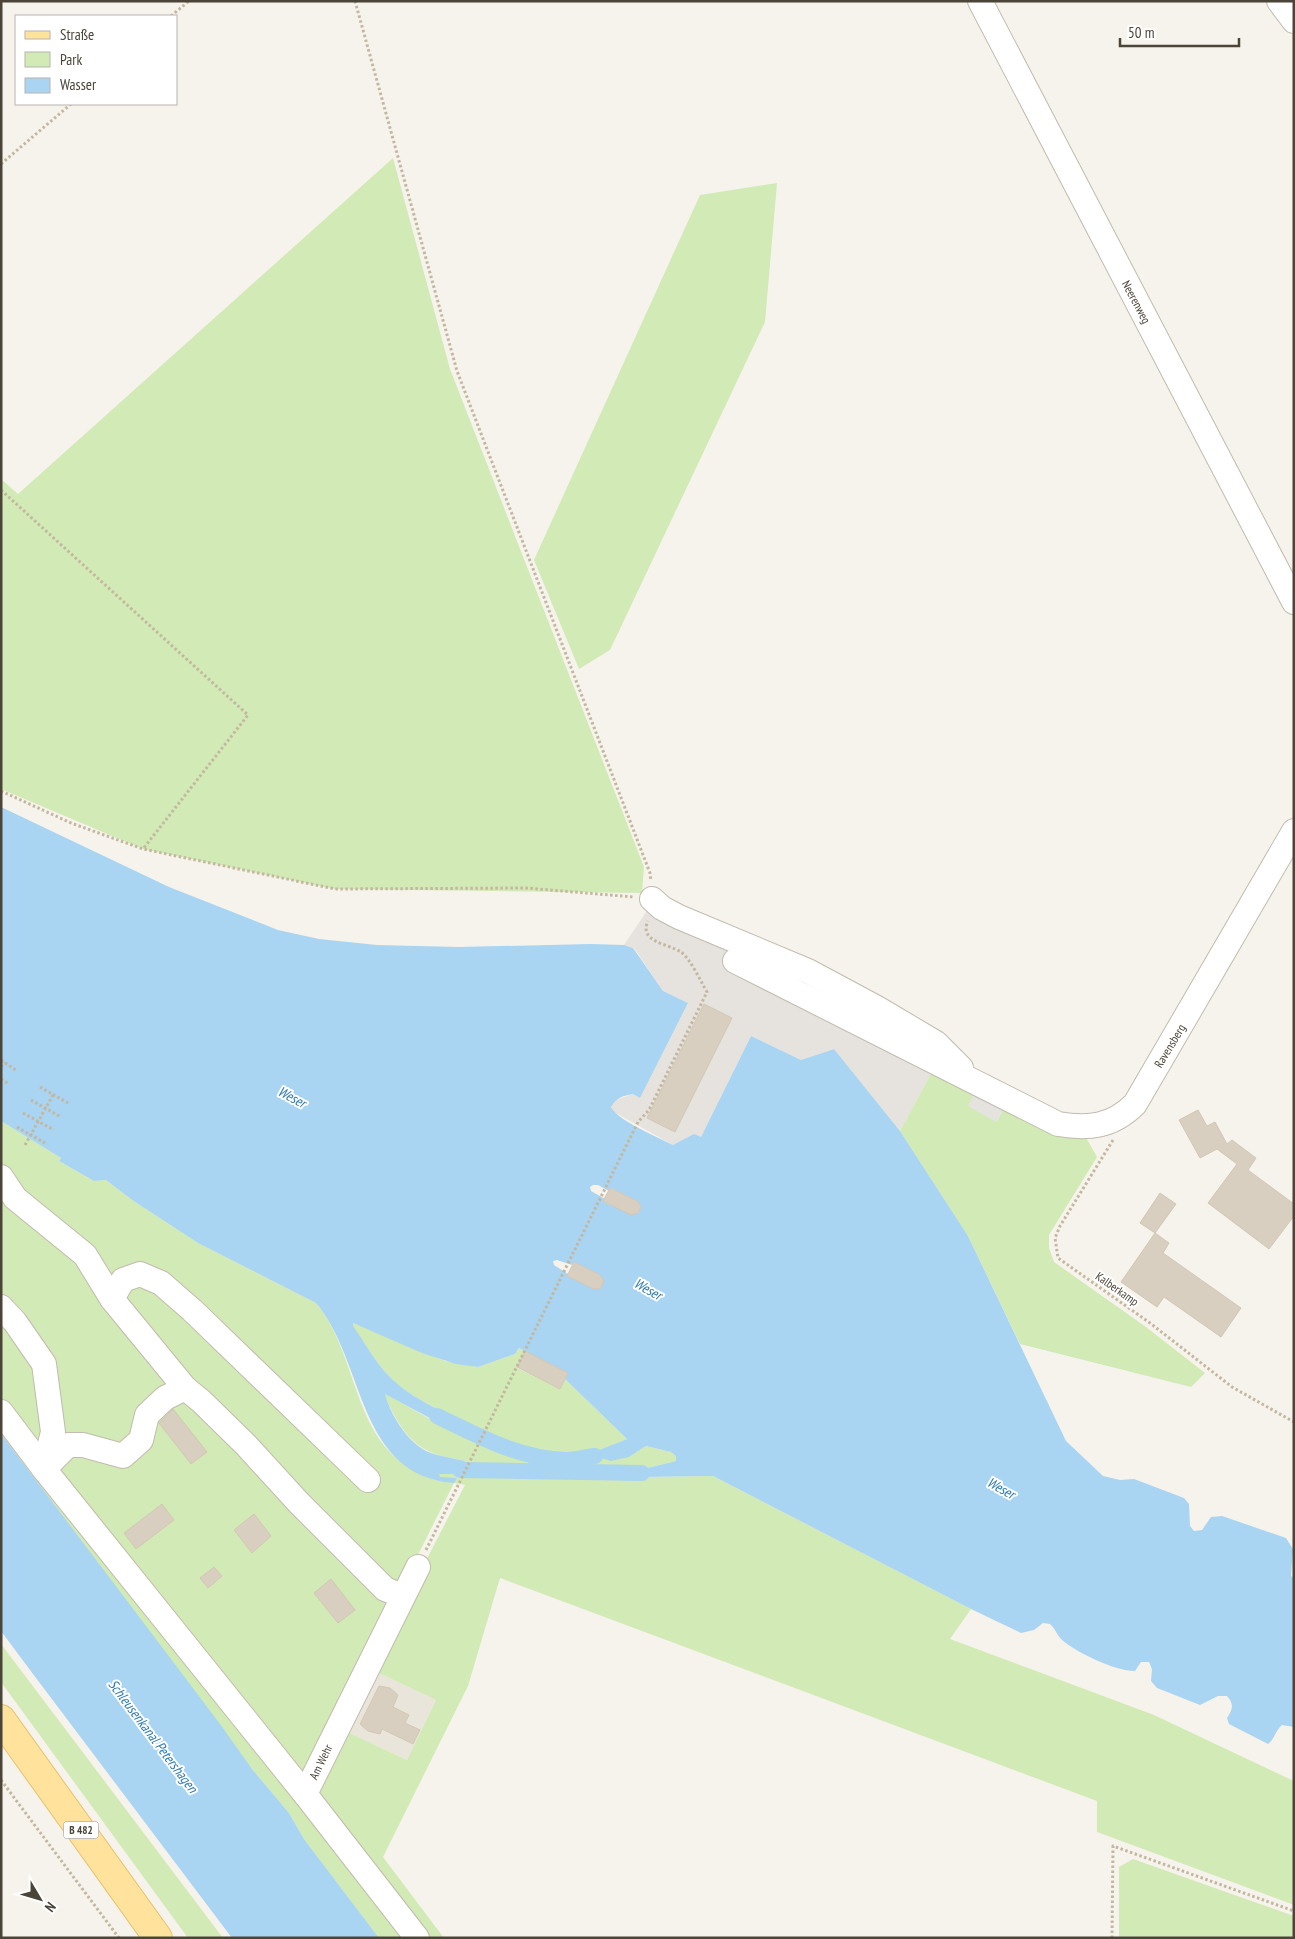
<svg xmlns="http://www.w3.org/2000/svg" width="1295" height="1939" viewBox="0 0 1295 1939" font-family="'PT Sans Narrow',sans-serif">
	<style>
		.residential { fill: #eae5da }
		.industrial { fill: #e6e2dd }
		.green { fill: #d2eab5 }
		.parking { fill: #e5e3e0 }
		.water { fill: #a9d4f2; fill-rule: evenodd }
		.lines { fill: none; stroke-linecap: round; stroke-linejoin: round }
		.canal { stroke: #a9d4f2; stroke-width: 16 }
		.building { fill: #d8cfc1; stroke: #d3c7b4 }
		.minor-casing { stroke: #c2bbae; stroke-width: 26 }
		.major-casing { stroke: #e6c16a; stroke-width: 30 }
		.path { stroke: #c4b79f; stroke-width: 3; stroke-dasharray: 2.5 2.5; stroke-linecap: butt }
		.minor { stroke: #fff; stroke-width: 24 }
		.major { stroke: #ffe39c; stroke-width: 28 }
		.labels { text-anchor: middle; stroke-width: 4; stroke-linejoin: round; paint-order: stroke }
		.shield { fill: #fff; stroke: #817c74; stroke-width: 1 }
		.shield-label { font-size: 11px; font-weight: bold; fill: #4b4439 }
		.street-label { font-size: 12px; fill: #4b4439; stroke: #fff }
		.water-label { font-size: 14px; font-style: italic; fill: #2e7ab2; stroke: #fff }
	</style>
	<rect width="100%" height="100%" fill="#f6f3ec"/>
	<polygon class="residential" points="370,1669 436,1700 407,1760 341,1729"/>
	<polygon class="industrial" points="650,906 805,974 933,1070 900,1131 834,1049 801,1060 751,1036 701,1137 694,1135 673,1145 614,1112 611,1106 616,1100 633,1094 640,1098 688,1003 663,991 634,948 624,945"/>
	<g class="green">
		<polygon points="393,158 450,369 644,867 642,893 335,889 143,849 1,789 1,479 18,494"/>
		<polygon points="777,183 765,322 610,650 579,669 534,560 700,195"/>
		<polygon points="933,1070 975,1092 997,1121 1004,1108 1084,1134 1097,1157 1049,1235 1049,1248 1054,1262 1146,1327 1205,1373 1191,1387 1020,1344 968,1236 900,1131"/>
		<path d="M 1,1121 L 61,1158 L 59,1161 L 94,1181 L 106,1180 L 132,1200 L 198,1243 L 316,1303 C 353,1347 353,1419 394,1456 C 404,1464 427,1471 439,1477 L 439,1474 L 465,1461 C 453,1458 437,1456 426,1450 C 405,1439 393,1415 384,1393 L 428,1418 L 475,1441 L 435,1420 L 440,1411 L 480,1432 L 481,1430 C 450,1414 413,1401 389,1376 C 374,1361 365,1342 352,1326 L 353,1323 L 445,1361 L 478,1367 L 515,1354 L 519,1348 L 525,1351 L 517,1368 L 560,1389 L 565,1379 L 627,1439 L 599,1450 L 629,1457 L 646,1446 L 671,1452 L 676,1456 L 676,1461 L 643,1469 L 642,1477 L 713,1476 L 971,1609 L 950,1639 L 1154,1715 L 1294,1781 L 1294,1905 L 1097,1832 L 1097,1801 L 500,1578 L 468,1686 L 383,1857 L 444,1938 L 424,1938 L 312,1788 L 341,1729 L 407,1760 L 436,1700 L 370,1669 L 465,1485 L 454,1483 L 298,1794 L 407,1938 L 379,1938 L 304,1839 L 289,1813 L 252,1769 L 1,1434 Z"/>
		<polygon points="1,1644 223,1938 188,1938 1,1682"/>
		<polygon points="1133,1859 1294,1916 1294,1938 1119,1938 1119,1867"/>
	</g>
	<polygon class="parking" points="975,1092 1004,1108 996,1122 968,1106"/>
	<g class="water">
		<path d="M 1,807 L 169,887 L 278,930 L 319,939 L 377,945 L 459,947 L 590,944 L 624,945 L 633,948 L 663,991 L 688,1003 L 640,1098 L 633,1094 C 623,1096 617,1097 611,1107 C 618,1121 658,1137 673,1145 L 694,1134 L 701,1137 L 751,1036 L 801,1060 L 834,1049 L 900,1131 L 968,1236 L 1066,1441 L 1103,1476 L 1120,1480 L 1134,1479 L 1184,1498 L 1189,1504 L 1190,1526 L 1194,1531 L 1202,1530 L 1211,1517 L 1222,1516 L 1286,1538 L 1293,1549 L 1291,1576 L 1294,1578 L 1294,1727 L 1282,1725 C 1275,1731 1275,1739 1268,1744 L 1229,1724 L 1227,1718 C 1233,1709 1234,1704 1227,1696 L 1218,1696 L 1200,1705 L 1157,1688 L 1151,1681 L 1152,1669 L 1149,1662 L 1141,1662 L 1135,1671 C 1115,1671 1077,1653 1061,1639 C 1057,1635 1055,1628 1050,1624 L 1043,1623 L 1034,1630 L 1021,1633 L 971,1609 L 713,1476 L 642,1477 L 643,1469 L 676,1461 L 676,1456 L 671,1452 L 646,1446 L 629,1457 L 611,1461 L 595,1456 L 599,1450 L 627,1439 L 565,1379 L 568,1373 L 519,1348 L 515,1354 L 478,1367 L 456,1364 L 422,1353 L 353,1323 L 353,1326 C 365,1342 374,1361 389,1376 C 413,1401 450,1414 481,1430 L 480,1432 L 440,1411 L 435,1421 L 475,1441 L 474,1442 L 385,1394 C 391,1415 406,1440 426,1451 C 437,1456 453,1458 465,1461 L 459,1474 L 439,1474 L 440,1477 L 457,1478 L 454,1483 C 356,1475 366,1362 316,1303 L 198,1243 L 132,1200 L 106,1180 L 94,1181 L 59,1161 L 61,1158 L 1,1121 ZM 593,1185 L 598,1185 L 609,1191 L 611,1188 L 637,1201 L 641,1207 L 638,1213 L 631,1214 L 604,1202 L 605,1199 L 591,1191 L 590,1187 ZM 557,1260 L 572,1265 L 574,1262 L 600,1275 L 604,1281 L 601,1288 L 594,1289 L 568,1276 L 568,1274 L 554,1265 L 553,1261 Z"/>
		<polygon points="1,1434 220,1724 252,1769 289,1813 304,1839 379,1938 232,1938 33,1674 1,1631"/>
	</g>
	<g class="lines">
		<g class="canal">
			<path d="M 437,1416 C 479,1436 517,1458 565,1460 C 575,1460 585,1457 595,1456"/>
			<polyline points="460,1470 642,1473"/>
		</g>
	</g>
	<g class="building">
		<polygon points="704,1004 732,1018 675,1132 647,1118"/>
		<polygon points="1198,1110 1207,1126 1215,1122 1227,1144 1232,1140 1256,1158 1248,1170 1294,1204 1294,1216 1269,1249 1208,1203 1237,1164 1217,1149 1200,1158 1179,1120"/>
		<polygon points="610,1188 637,1201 641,1207 638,1213 631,1215 603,1201"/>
		<polygon points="1160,1193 1176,1204 1155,1233 1140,1223"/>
		<polygon points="1155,1233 1169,1243 1163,1253 1241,1308 1221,1337 1164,1297 1157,1307 1121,1282"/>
		<polygon points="574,1262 600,1275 604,1281 601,1288 594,1289 567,1276"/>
		<polygon points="525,1351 568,1373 560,1389 517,1367"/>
		<polygon points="173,1409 207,1452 191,1464 159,1423"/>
		<polygon points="162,1504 174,1520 136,1549 124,1533"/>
		<polygon points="254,1514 271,1536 252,1553 234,1530"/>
		<polygon points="214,1567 222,1576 208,1588 200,1578"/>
		<polygon points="331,1579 355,1610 338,1623 314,1593"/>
		<polygon points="379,1686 390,1688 398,1695 393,1707 409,1715 405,1723 420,1730 413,1744 382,1729 380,1734 368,1731 360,1724"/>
	</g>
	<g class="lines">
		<defs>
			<g id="minor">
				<polyline points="980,1 1294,602"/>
				<polyline points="1279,1 1294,21"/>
				<polyline points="652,899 662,908 679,917 808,971 877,1008 936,1043 961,1068"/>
				<path d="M 735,961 L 1058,1124 C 1088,1129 1112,1127 1135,1104 L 1294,831"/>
				<polyline points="1,1177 15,1198 85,1255 112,1299 185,1388 201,1401 246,1445 299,1503 385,1589 402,1596"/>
				<polyline points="112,1299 123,1280 140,1274 161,1283 192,1310 368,1480"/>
				<polyline points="1,1307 15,1322 44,1364 53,1432 44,1468"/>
				<polyline points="1,1412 44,1469 305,1794"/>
				<polyline points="44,1469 68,1445 83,1445 123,1456 141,1440 147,1415 165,1398 185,1388"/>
				<polyline points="417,1938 305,1794 418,1567"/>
			</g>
			<polyline id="major" points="1,1719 158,1938"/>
		</defs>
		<use href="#minor" class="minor-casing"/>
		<use href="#major" class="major-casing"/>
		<g class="path">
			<polyline points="355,1 457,371 650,873 651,881"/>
			<polyline points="171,16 189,1"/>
			<polyline points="1,164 71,104"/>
			<polyline points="1,490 248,715 143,849"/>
			<polyline points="1,791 71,823 143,849 335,889 526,888 634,897"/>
			<polyline points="1,1060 17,1071"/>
			<polyline points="1,1067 4,1062"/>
			<polyline points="1,1079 9,1084"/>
			<polyline points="40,1087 68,1103"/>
			<polyline points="31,1100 61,1117"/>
			<polyline points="23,1113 54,1130"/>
			<polyline points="17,1127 45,1143"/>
			<polyline points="1113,1140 1060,1226 1055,1238 1058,1258 1150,1323 1232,1387 1294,1422"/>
			<polyline points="25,1145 53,1095"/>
			<path d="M 426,1550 L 638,1122 L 649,1110 L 707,992 C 701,982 690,958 681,952 C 669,944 638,942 648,921"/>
			<polyline points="1,1780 119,1938"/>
			<polyline points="1112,1938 1113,1846 1294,1911"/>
		</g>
		<use href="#minor" class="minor"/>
		<use href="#major" class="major"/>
	</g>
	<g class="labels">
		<rect class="shield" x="63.5" y="1821.5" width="35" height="17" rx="4"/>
		<g class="shield-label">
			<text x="81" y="1834">B 482</text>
		</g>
		<g class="street-label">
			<text transform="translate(1136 302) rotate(62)" y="4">Neerenweg</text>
			<text transform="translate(1170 1046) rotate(-59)" y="4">Ravensberg</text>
			<text transform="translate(1117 1289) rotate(35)" y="4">Kalberkamp</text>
			<text transform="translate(321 1762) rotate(-64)" y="4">Am Wehr</text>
		</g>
		<g class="water-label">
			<text transform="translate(292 1097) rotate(28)" y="5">Weser</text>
			<text transform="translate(648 1289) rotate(29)" y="5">Weser</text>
			<text transform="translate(1001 1488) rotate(29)" y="5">Weser</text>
			<text transform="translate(153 1736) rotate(53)" y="5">Schleusenkanal Petershagen</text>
		</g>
	</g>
	<rect width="1295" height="1939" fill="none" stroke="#4b4439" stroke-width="5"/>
	<rect x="15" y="15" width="162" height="90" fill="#ffffff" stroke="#b7b4b0"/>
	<rect x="25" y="31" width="25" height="8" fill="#ffe39c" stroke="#b7b4b0"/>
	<text x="60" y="40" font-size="15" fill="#4b4439">Straße</text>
	<rect x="25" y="52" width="25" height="15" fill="#d2eab5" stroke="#b7b4b0"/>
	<text x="60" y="65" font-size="15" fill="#4b4439">Park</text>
	<rect x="25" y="78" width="25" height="15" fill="#a9d4f2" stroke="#b7b4b0"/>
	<text x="60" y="90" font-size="15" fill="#4b4439">Wasser</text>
	<g transform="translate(40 1899) rotate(128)" stroke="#ffffff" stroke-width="4" paint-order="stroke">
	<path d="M0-4L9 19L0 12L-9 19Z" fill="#4b4439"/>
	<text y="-8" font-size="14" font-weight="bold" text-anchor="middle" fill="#4b4439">N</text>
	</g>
	<path d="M1120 38v8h119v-8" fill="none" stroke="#4b4439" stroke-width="2.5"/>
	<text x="1128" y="38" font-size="15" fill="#4b4439" stroke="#ffffff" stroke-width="4" paint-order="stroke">50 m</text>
</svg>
